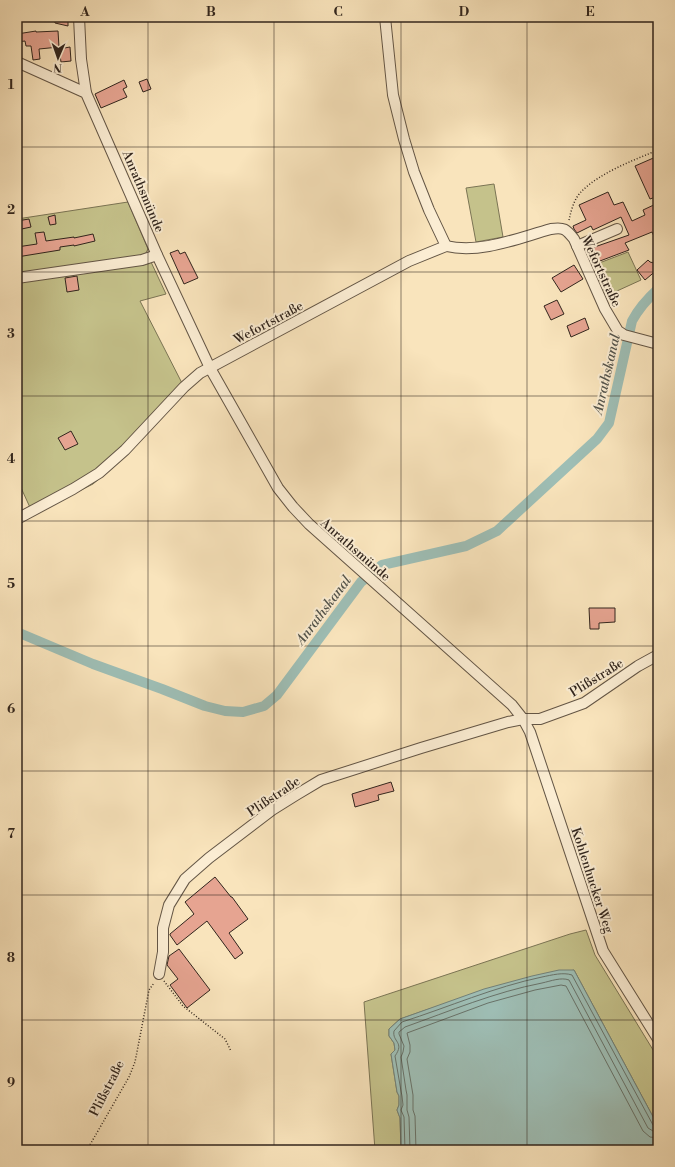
<svg xmlns="http://www.w3.org/2000/svg" width="675" height="1167" viewBox="0 0 675 1167" font-family="'Libre Bodoni',serif">
	<style>
		.green { fill: #c5c28b; stroke: #7b7454 }
		.water { fill: #9ebeb5; stroke: #728178 }
		.lines { fill: none; stroke-linecap: round; stroke-linejoin: round }
		.shore { stroke: #687269; stroke-width: 1 }
		.canal { stroke: #9ebeb5; stroke-width: 10 }
		.building { fill: #e6a491; stroke: #31251d }
		.minor-casing { stroke: #635545; stroke-width: 12 }
		.path { stroke: #31251d; stroke-width: 1.5; stroke-dasharray: 1 2; stroke-linecap: butt }
		.minor { stroke: #fbedd3; stroke-width: 10 }
		.grid { fill: none; stroke: #31251d; stroke-width: 1; stroke-opacity: 0.55 }
		.labels { text-anchor: middle; stroke-width: 4; stroke-linejoin: round; paint-order: stroke }
		.street-label { font-size: 13px; fill: #31251d; stroke: #fbedd3 }
		.water-label { font-size: 14px; font-style: italic; fill: #52534b; stroke: #fbedd3 }
		.neatline { fill: none; stroke: #31251d; stroke-width: 1.5 }
		.grid-label { font-size: 13px; text-anchor: middle; font-weight: bold; fill: #31251d }
	</style>
	<rect width="100%" height="100%" fill="#f9e4bc"/>
	<filter id="stains"><feTurbulence type="fractalNoise" baseFrequency=".005" numOctaves="4"/><feColorMatrix values="0 0 0 0 .2 0 0 0 0 .09 0 0 0 0 .02 0 0 0 .5 -.17"/></filter>
	<radialGradient id="worn" r=".72"><stop offset=".6" stop-color="#630" stop-opacity="0"/><stop offset="1" stop-color="#630" stop-opacity=".3"/></radialGradient>
	<g class="green">
		<polygon points="494,184 503,237 476,242 466,188"/>
		<polygon points="128,202 148,249 142,260 151,262 166,294 140,301 184,387 121,460 93,484 33,514 17,479 17,219"/>
		<polygon points="628,252 641,280 606,296 594,265"/>
		<polygon points="586,930 595,955 658,1058 658,1126 574,970 429,1009 400,1019 389,1029 389,1036 394,1043 395,1050 391,1054 397,1092 399,1096 399,1105 397,1110 400,1118 401,1150 375,1150 364,1002 570,934"/>
	</g>
	<polygon class="water" points="559,970 574,970 658,1126 658,1150 401,1150 400,1118 397,1110 399,1105 399,1096 397,1092 391,1054 395,1050 394,1043 389,1036 389,1029 400,1019 484,989 532,976"/>
	<g class="lines">
		<g class="shore">
			<path d="M 405,1150 L 404,1117 L 401,1110 L 403,1105 L 402,1096 L 401,1091 L 395,1056 C 405,1042 392,1042 394,1031 L 402,1022 C 449,1007 494,987 542,977 C 552,975 563,972 572,975 L 653,1125 L 655,1127 L 658,1127"/>
			<path d="M 410,1150 L 409,1117 L 407,1110 L 407,1095 L 406,1090 L 401,1057 L 403,1052 L 404,1046 L 399,1034 L 399,1032 L 405,1027 C 450,1011 495,992 542,983 C 551,981 561,977 569,980 L 648,1128 L 653,1131 L 658,1132"/>
			<polyline points="416,1150 415,1116 413,1110 413,1095 407,1059 410,1052 410,1045 407,1033 488,1003 535,990 561,985 566,986 643,1131 650,1137 658,1138"/>
		</g>
		<path class="canal" d="M 17,632 L 93,664 L 162,689 L 205,706 L 225,711 L 243,712 L 264,706 L 277,695 L 361,582 L 382,565 L 466,546 L 497,531 L 597,439 L 609,423 L 632,321 C 639,308 647,299 658,289"/>
	</g>
	<g class="building">
		<polygon points="54,17 68,17 68,26 55,23"/>
		<polygon points="36,31 36,32 58,31 59,47 39,49 40,59 33,60 31,46 26,46 25,41 17,42 17,34"/>
		<polygon points="70,47 71,61 61,62 59,49"/>
		<polygon points="147,79 151,89 143,92 139,82"/>
		<polygon points="124,80 127,87 123,89 127,97 101,108 95,94"/>
		<polygon points="658,156 658,196 650,199 635,166"/>
		<polygon points="608,192 614,205 623,202 632,221 645,215 643,210 658,203 658,245 652,232 625,243 629,250 592,264 586,250 629,235 621,217 593,230 591,226 577,233 574,229 573,226 586,220 579,205"/>
		<polygon points="55,215 56,224 50,225 48,217"/>
		<polygon points="29,219 31,227 17,230 17,221"/>
		<polygon points="44,232 46,241 74,237 74,238 93,234 95,241 74,246 74,245 60,247 60,250 17,257 17,247 37,244 35,233"/>
		<polygon points="178,250 180,254 185,252 198,278 184,284 170,253"/>
		<polygon points="648,260 650,262 658,264 658,269 645,280 637,270"/>
		<polygon points="574,265 583,279 561,292 552,278"/>
		<polygon points="77,276 79,290 67,292 65,278"/>
		<polygon points="557,300 564,314 551,320 544,306"/>
		<polygon points="585,318 589,329 571,337 567,326"/>
		<polygon points="71,431 78,444 65,450 58,438"/>
		<polygon points="589,608 615,608 615,622 599,623 599,629 590,629"/>
		<polygon points="391,782 394,791 378,795 379,800 355,807 352,794"/>
		<polygon points="215,877 231,897 232,897 248,919 229,933 243,953 235,959 207,921 177,945 170,935 170,934 194,914 185,902"/>
		<polygon points="179,949 210,990 187,1008 170,985 178,979 167,965 169,956"/>
	</g>
	<g class="lines">
		<defs>
			<g id="minor">
				<polyline points="79,17 81,59 86,93"/>
				<polyline points="17,62 86,93 157,255 210,368 278,488 293,507 309,524 512,705 523,719 530,732 603,951 658,1039"/>
				<path d="M 446,246 C 481,254 518,238 551,229 C 564,227 566,229 574,239 L 605,309 L 618,331 L 624,335 L 658,344"/>
				<polyline points="577,246 617,229"/>
				<polyline points="17,278 142,260 157,255"/>
				<polyline points="17,519 73,489 99,473 125,450 184,387 200,373 409,261 446,246 429,210 414,172 404,139 393,95 385,17"/>
				<polyline points="159,974 163,952 163,928 169,905 185,879 209,858 272,810 296,795 321,780 421,748 508,722 523,719 540,719 584,703 638,666 658,655"/>
			</g>
		</defs>
		<use href="#minor" class="minor-casing"/>
		<g class="path">
			<path d="M 569,220 C 571,211 574,199 581,192 C 599,173 634,160 658,150"/>
			<polyline points="164,981 183,1006 225,1039 231,1051"/>
			<polyline points="87,1150 129,1077 135,1062 149,990 154,983"/>
		</g>
		<use href="#minor" class="minor"/>
	</g>
	<path class="grid" d="M 148,17 L 148,1150M 274,17 L 274,1150M 401,17 L 401,1150M 527,17 L 527,1150M 17,147 L 658,147M 17,272 L 658,272M 17,396 L 658,396M 17,521 L 658,521M 17,646 L 658,646M 17,771 L 658,771M 17,895 L 658,895M 17,1020 L 658,1020"/>
	<g class="labels">
		<g class="street-label">
			<text transform="translate(144 191) rotate(67)" y="5">Anrathsmünde</text>
			<text transform="translate(602 271) rotate(65)" y="5">Wefortstraße</text>
			<text transform="translate(268 322) rotate(-28)" y="5">Wefortstraße</text>
			<text transform="translate(356 549) rotate(41)" y="5">Anrathsmünde</text>
			<text transform="translate(596 677) rotate(-32)" y="5">Plißstraße</text>
			<text transform="translate(273 796) rotate(-34)" y="5">Plißstraße</text>
			<text transform="translate(593 880) rotate(72)" y="5">Kohlenhucker Weg</text>
			<text transform="translate(106 1088) rotate(-63)" y="5">Plißstraße</text>
		</g>
		<g class="water-label">
			<text transform="translate(606 374) rotate(-77)" y="5">Anrathskanal</text>
			<text transform="translate(323 610) rotate(-53)" y="5">Anrathskanal</text>
		</g>
	</g>
	<rect width="675" height="1167" fill="none" stroke="#f9e4bc" stroke-width="44"/>
	<g transform="translate(58 58) rotate(182)" stroke="#fbedd3" stroke-width="3" paint-order="stroke">
	<path d="M0-3L7 15L0 10L-7 15Z" fill="#31251d"/>
	<text y="-6" font-size="11" font-weight="bold" text-anchor="middle" fill="#31251d">N</text>
	</g>
	<rect x="22" y="22" width="631" height="1123" class="neatline"/>
	<g class="grid-label">
		<text x="85" y="16">A</text>
		<text x="211" y="16">B</text>
		<text x="338" y="16">C</text>
		<text x="464" y="16">D</text>
		<text x="590" y="16">E</text>
		<text x="11" y="89">1</text>
		<text x="11" y="214">2</text>
		<text x="11" y="338">3</text>
		<text x="11" y="463">4</text>
		<text x="11" y="588">5</text>
		<text x="11" y="713">6</text>
		<text x="11" y="838">7</text>
		<text x="11" y="962">8</text>
		<text x="11" y="1087">9</text>
	</g>
	<rect width="100%" height="100%" filter="url(#stains)"/>
	<rect width="100%" height="100%" fill="url(#worn)"/>
</svg>
